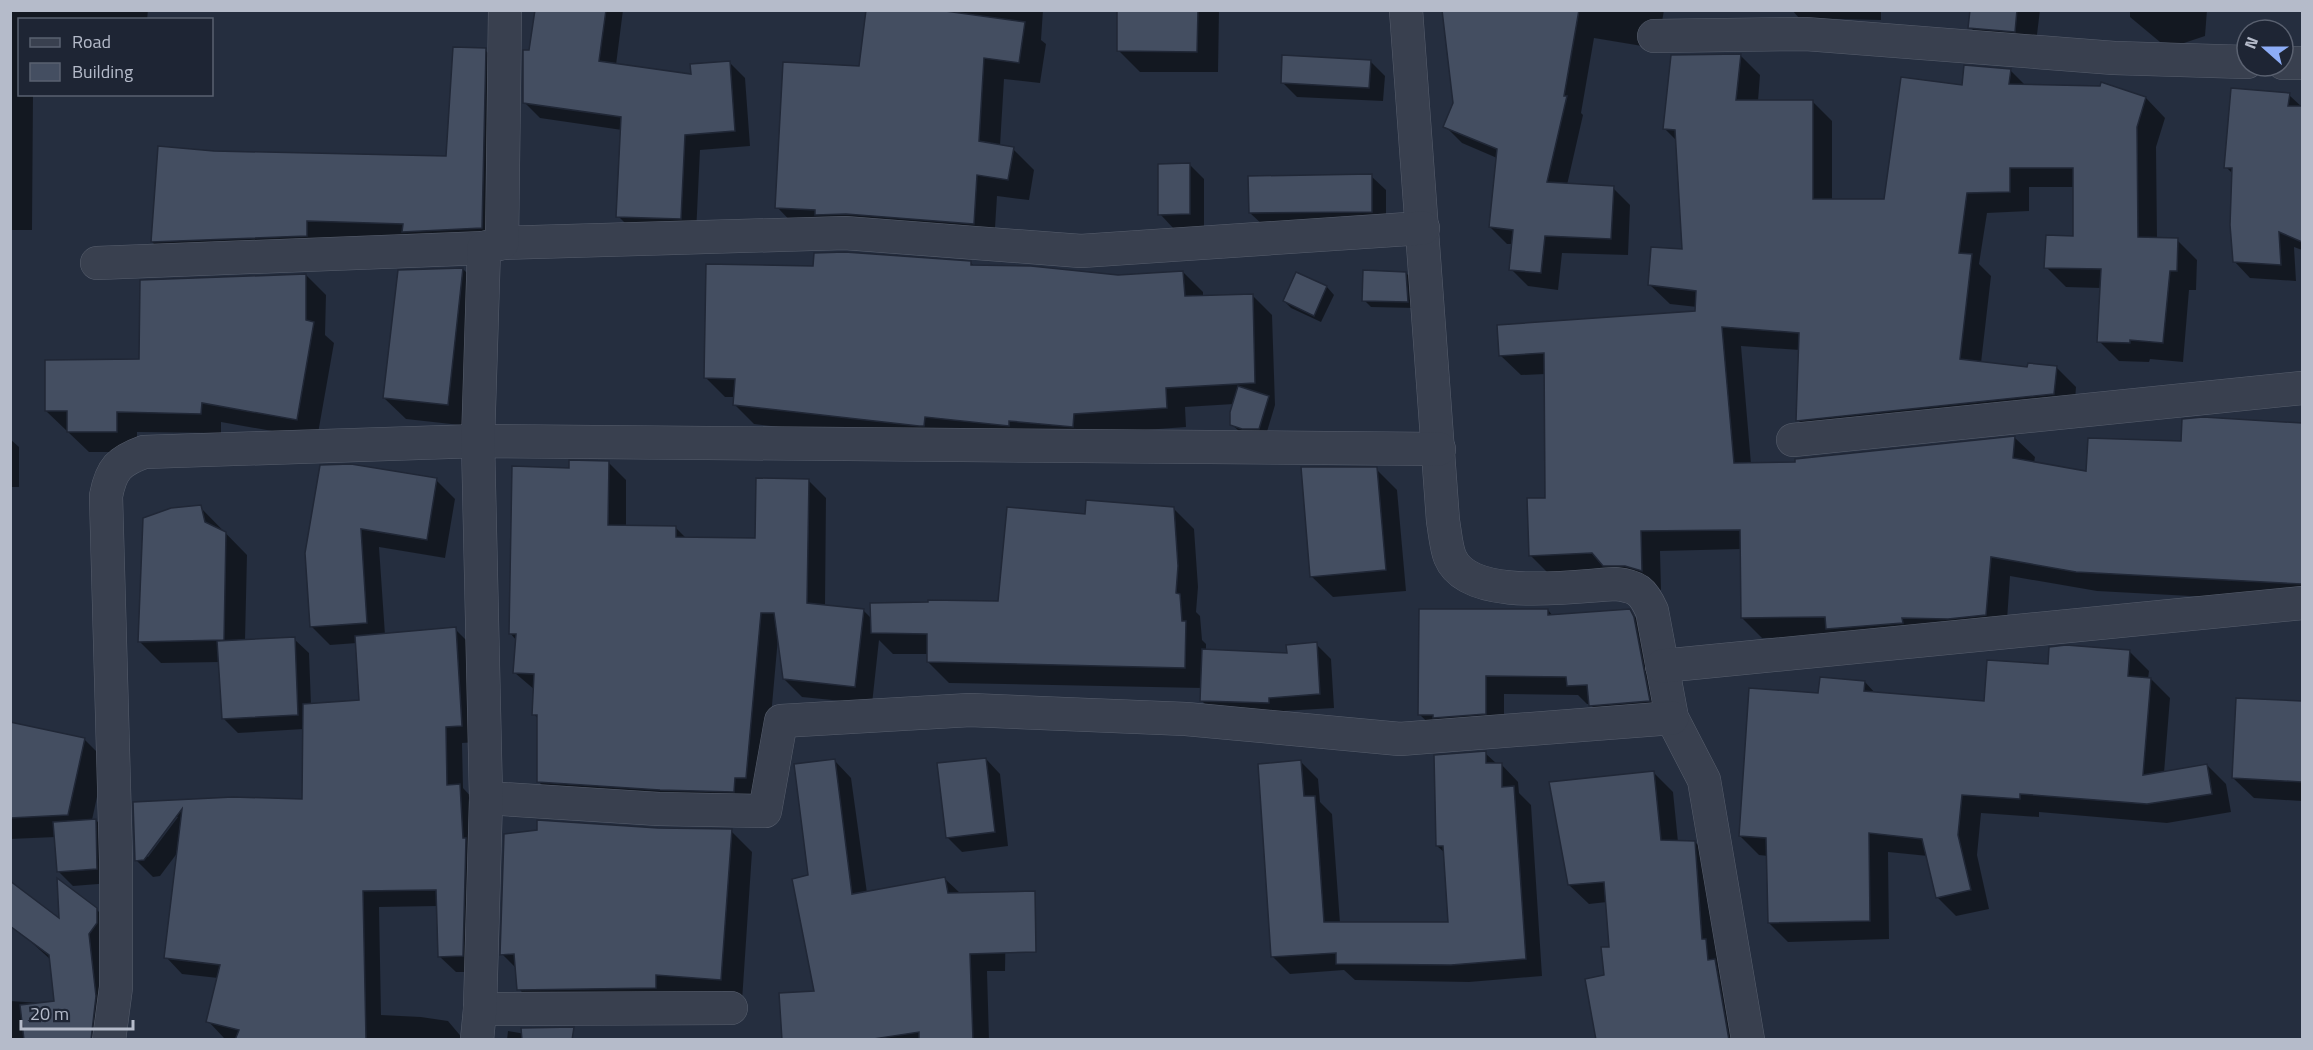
<svg xmlns="http://www.w3.org/2000/svg" width="2313" height="1050" viewBox="0 0 2313 1050" font-family="'Titillium Web',sans-serif">
	<style>
		.shadow { fill: #0007; fill-rule: evenodd }
		.building { fill: #444e61; stroke: #202736; stroke-width: 1.5 }
		.lines { fill: none; stroke-linecap: round; stroke-linejoin: round }
		.minor-casing { stroke: #575e6d; stroke-width: 34 }
		.minor { stroke: #39404f; stroke-width: 33 }
	</style>
	<rect width="100%" height="100%" fill="#252e3f"/>
	<g class="shadow">
		<polygon points="10,10 148,10 147,20 20,20 20,94 33,94 32,230 10,230"/>
		<polygon points="536,10 623,10 616,65 693,76 729,62 745,78 750,146 700,150 696,234 634,232 618,216 622,130 540,118 524,102"/>
		<polygon points="867,10 1043,10 1041,40 1046,44 1040,83 1004,79 1000,146 1013,149 1034,170 1029,200 997,196 994,244 798,229 777,207 860,67"/>
		<polygon points="1119,10 1219,10 1218,72 1140,72 1119,51"/>
		<polygon points="1443,10 1664,10 1659,40 1654,48 1594,38 1581,113 1583,115 1567,185 1613,188 1630,205 1628,255 1562,253 1558,290 1528,286 1511,269 1513,244 1507,244 1490,227 1497,158 1462,143 1445,126 1455,103"/>
		<polygon points="1792,10 1881,10 1881,20 1799,18"/>
		<polygon points="1962,10 2040,10 2035,51 1991,48 1970,27 1972,11"/>
		<polygon points="2130,10 2207,10 2205,36 2181,44 2160,42 2130,17"/>
		<polygon points="485,50 504,69 500,246 171,260 152,242 214,152 448,157"/>
		<polygon points="1740,55 1760,75 1758,101 1812,101 1832,121 1832,200 1885,200 1964,87 2010,70 2026,86 2146,98 2165,118 2156,147 2157,239 2177,240 2197,260 2196,290 2189,290 2183,362 2150,359 2149,362 2119,361 2099,341 2101,288 2066,287 2046,267 2075,237 2075,187 2029,187 2029,211 1987,213 1979,264 1991,276 1981,363 2029,369 2056,367 2076,387 2074,414 1817,440 1798,420 1800,350 1741,346 1751,464 1796,463 1797,460 2015,438 2035,457 2034,463 2088,473 2182,442 2203,418 2302,424 2302,602 2097,591 2010,576 2006,635 1762,638 1742,618 1742,549 1660,551 1661,590 1646,585 1550,575 1530,555 1546,499 1545,374 1521,375 1501,356 1697,312 1697,307 1670,304 1650,285 1683,251 1677,141 1665,129"/>
		<polygon points="1370,61 1385,76 1383,101 1297,97 1282,82"/>
		<polygon points="2289,95 2302,107 2302,250 2294,247 2296,281 2250,278 2234,261 2233,174 2226,167"/>
		<polygon points="1189,164 1204,179 1204,228 1174,229 1160,214"/>
		<polygon points="1371,176 1386,190 1386,226 1265,227 1250,213"/>
		<polygon points="971,263 974,266 1118,276 1183,272 1203,292 1203,297 1252,295 1272,315 1275,405 1266,435 1239,431 1231,424 1234,404 1185,407 1186,427 940,445 754,424 734,404 735,397 725,397 705,377 815,268"/>
		<polygon points="463,269 484,290 469,426 406,419 384,398"/>
		<polygon points="1406,273 1413,280 1415,308 1371,307 1364,300"/>
		<polygon points="1297,274 1327,287 1334,295 1321,322 1291,308 1284,301"/>
		<polygon points="306,275 326,295 325,335 334,343 317,439 221,422 221,433 137,432 137,452 89,452 46,411"/>
		<polygon points="10,439 19,447 19,487 10,487"/>
		<polygon points="608,462 626,480 626,526 675,527 687,539 757,540 808,480 826,498 825,606 863,610 872,619 999,602 1086,515 1173,508 1194,529 1198,587 1196,612 1200,616 1202,640 1206,644 1206,651 1288,655 1316,644 1331,659 1334,708 1216,715 1201,700 1202,688 949,683 928,662 928,654 893,654 879,640 872,704 802,697 784,679 778,638 764,795 556,800 539,782 538,719 534,714 535,690 515,673 517,641 510,633 570,470"/>
		<polygon points="1376,469 1397,490 1406,591 1333,597 1311,576"/>
		<path d="M 436,480 L 455,499 L 445,558 L 379,547 L 385,635 L 455,629 L 471,645 L 478,742 L 462,743 L 463,788 L 476,802 L 479,972 L 456,972 L 439,956 L 438,906 L 379,907 L 381,1015 L 421,1017 L 448,1021 L 464,1040 L 224,1038 L 208,1021 L 218,978 L 182,974 L 166,957 L 178,852 L 160,876 L 153,877 L 136,860 L 135,804 L 304,800 L 304,729 L 238,733 L 223,718 L 220,662 L 161,663 L 140,642 L 200,507 L 247,555 L 245,641 L 294,639 L 309,653 L 311,705 L 361,702 L 357,643 L 330,645 L 311,626 L 306,553 ZM 174,817 L 178,817 L 148,857 L 146,855 Z"/>
		<polygon points="1548,610 1553,616 1629,611 1648,630 1667,719 1609,724 1590,704 1587,704 1578,695 1504,694 1504,732 1439,733 1420,715"/>
		<polygon points="2130,652 2149,671 2148,679 2151,679 2170,698 2164,773 2207,765 2226,784 2231,812 2167,823 2039,812 2039,817 1981,813 1977,855 1989,909 1956,916 1937,897 1928,856 1888,852 1889,939 1788,942 1769,923 1768,856 1759,855 1740,836 1819,695 1865,682 1876,694 1986,703 2049,666"/>
		<polygon points="2237,699 2302,703 2302,801 2254,798 2233,778"/>
		<polygon points="10,723 85,740 105,760 92,820 96,820 110,835 111,883 73,886 58,871 56,837 10,839"/>
		<polygon points="1485,753 1497,764 1501,764 1518,782 1519,793 1531,805 1542,976 1469,982 1355,980 1344,970 1290,974 1273,957 1301,762 1318,779 1320,802 1332,814 1340,923 1449,924 1445,853 1437,846"/>
		<polygon points="986,759 1000,774 1008,846 962,852 947,837"/>
		<polygon points="834,760 851,778 867,893 944,878 961,894 1006,911 1005,971 987,971 989,1040 784,1040 816,992 810,877"/>
		<polygon points="1654,773 1673,792 1678,842 1695,842 1714,861 1744,1040 1598,1040 1611,948 1607,902 1589,904 1569,885"/>
		<polygon points="658,829 731,831 752,852 742,1001 540,1011 519,989 517,969 502,954"/>
		<polygon points="96,909 117,930 114,1040 10,1040 10,1001 56,1004 51,960 20,932 61,921"/>
		<polygon points="508,1031 561,1040 507,1040"/>
	</g>
	<g class="building">
		<polygon points="535,10 606,10 599,61 691,74 690,64 730,61 735,131 685,135 681,219 616,217 621,117 523,103 523,50 529,50"/>
		<polygon points="866,10 938,10 1025,22 1019,63 984,58 979,141 1014,147 1008,180 977,175 974,224 846,214 815,215 815,210 775,208 783,62 859,66"/>
		<polygon points="1117,10 1198,10 1197,52 1117,51"/>
		<polygon points="1442,10 1579,10 1564,96 1567,96 1547,182 1614,186 1611,239 1545,236 1541,273 1509,270 1513,230 1489,227 1497,149 1443,127 1453,103"/>
		<polygon points="1970,10 2017,10 2015,32 1968,28"/>
		<polygon points="453,47 486,48 482,228 402,232 403,224 307,221 307,236 151,242 158,146 214,151 446,156"/>
		<polygon points="1741,54 1736,100 1813,100 1813,199 1884,199 1901,77 1962,85 1964,65 2011,69 2009,84 2100,86 2101,82 2146,97 2137,127 2138,237 2178,238 2177,271 2170,271 2163,343 2130,340 2130,343 2097,342 2101,269 2044,268 2046,235 2073,236 2073,168 2010,168 2010,192 1967,193 1959,253 1972,254 1960,359 2027,367 2028,363 2057,366 2054,394 1796,421 1799,333 1722,327 1734,463 1795,462 1795,459 2015,436 2013,458 2086,471 2088,438 2181,441 2182,419 2203,417 2302,423 2302,584 2076,572 1991,557 1986,615 1948,619 1902,618 1903,623 1826,629 1825,617 1741,618 1740,530 1641,531 1642,571 1625,566 1603,566 1592,553 1529,556 1527,498 1545,498 1544,353 1499,356 1497,325 1695,311 1696,291 1648,285 1651,247 1682,249 1675,130 1663,129 1671,55"/>
		<polygon points="1282,55 1371,60 1369,88 1281,83"/>
		<polygon points="2231,88 2290,93 2288,106 2302,106 2302,242 2279,232 2281,265 2233,262 2230,225 2232,168 2224,168"/>
		<polygon points="1190,163 1190,214 1158,215 1158,164"/>
		<polygon points="1372,174 1372,212 1249,213 1248,176"/>
		<polygon points="845,252 971,261 971,265 1031,266 1118,275 1183,271 1185,296 1253,294 1255,383 1166,388 1167,408 1074,414 1073,427 1009,421 1009,426 925,417 924,426 919,426 733,405 735,379 704,378 706,264 813,266 814,253"/>
		<polygon points="463,268 448,405 383,398 398,270"/>
		<polygon points="1363,270 1406,272 1408,302 1362,301"/>
		<polygon points="1296,272 1327,286 1314,316 1283,301"/>
		<polygon points="306,274 306,320 314,322 297,420 202,403 201,414 117,412 117,432 67,432 67,411 45,411 45,360 139,359 140,280"/>
		<polygon points="1238,386 1269,396 1259,429 1242,429 1230,425 1230,412"/>
		<polygon points="569,460 609,461 608,525 676,526 676,537 755,538 756,478 809,479 807,603 864,609 855,687 783,679 774,613 761,613 746,778 735,778 734,792 660,790 537,782 537,715 532,715 534,674 513,673 516,634 509,634 512,466 569,468"/>
		<polygon points="351,464 437,478 427,540 361,529 367,623 310,627 305,553 320,465"/>
		<polygon points="1301,467 1377,467 1386,570 1310,577"/>
		<polygon points="1086,500 1174,507 1178,566 1176,593 1180,594 1182,621 1186,621 1185,668 927,662 927,634 871,633 870,603 928,602 928,600 998,601 1007,507 1085,514"/>
		<polygon points="201,505 205,522 226,532 224,640 138,642 143,518 171,508"/>
		<polygon points="1419,609 1548,609 1548,615 1630,609 1634,617 1650,701 1589,706 1587,685 1567,686 1566,677 1486,676 1486,714 1433,718 1433,715 1418,715"/>
		<polygon points="456,627 462,726 446,727 447,785 460,784 463,838 466,838 463,956 438,957 436,890 363,891 366,1040 235,1040 239,1030 206,1022 220,965 164,958 182,809 144,860 135,861 133,802 233,797 302,799 303,704 359,700 355,636"/>
		<polygon points="295,637 298,715 222,719 217,641"/>
		<polygon points="1317,642 1320,694 1269,698 1269,703 1200,701 1202,649 1287,653 1286,645"/>
		<polygon points="2066,645 2130,650 2128,676 2151,678 2143,775 2207,764 2212,794 2147,804 2020,794 2020,799 1962,795 1958,835 1971,890 1936,898 1922,839 1869,833 1870,921 1768,923 1766,838 1739,836 1749,688 1818,693 1820,677 1865,681 1864,691 1984,701 1987,660 2048,664 2049,647"/>
		<polygon points="2236,698 2302,701 2302,782 2232,778"/>
		<polygon points="10,722 85,738 68,815 10,818"/>
		<polygon points="1486,751 1486,763 1502,763 1502,787 1514,786 1526,959 1451,965 1336,964 1336,953 1271,957 1258,764 1301,760 1304,796 1315,796 1324,922 1448,922 1443,846 1436,846 1434,755"/>
		<polygon points="986,758 995,832 946,838 937,763"/>
		<polygon points="835,759 852,894 945,877 948,893 1035,891 1036,952 970,954 973,1040 919,1040 919,1032 867,1040 782,1040 779,993 814,991 792,879 808,875 794,764"/>
		<polygon points="1654,771 1661,840 1695,841 1702,939 1706,939 1708,960 1715,959 1729,1040 1596,1040 1585,979 1604,975 1601,947 1609,947 1604,882 1568,885 1549,782"/>
		<polygon points="96,819 97,869 57,872 53,822"/>
		<polygon points="537,820 658,828 732,829 721,980 656,975 656,988 517,990 514,954 500,955 504,834 537,830"/>
		<polygon points="57,878 97,908 97,923 89,934 96,996 91,1040 24,1040 20,1005 54,1001 49,955 10,926 10,881 59,918"/>
		<polygon points="574,1027 572,1040 522,1040 521,1028"/>
	</g>
	<g class="lines">
		<defs>
			<g id="minor">
				<path d="M 1406,10 L 1443,521 C 1445,532 1446,547 1450,557 C 1469,603 1574,586 1615,584 C 1637,586 1643,591 1652,611 L 1672,718 L 1704,780 L 1748,1040"/>
				<polyline points="1654,36 1806,34 2114,58 2247,62"/>
				<polyline points="2283,63 2302,63"/>
				<polyline points="502,243 845,233 1081,251 1423,228"/>
				<polyline points="97,263 484,248"/>
				<polyline points="1793,440 2302,388"/>
				<polyline points="1662,666 2302,603"/>
				<polyline points="486,798 659,809 765,811 781,721 970,710 1186,719 1400,739 1672,718"/>
				<polyline points="480,1009 731,1008"/>
				<path d="M 109,1040 L 116,987 L 116,860 L 106,496 C 111,469 119,461 144,452 L 478,441 L 1439,449"/>
				<polyline points="477,1040 480,1009 486,798 478,441 484,248 502,243 505,10"/>
			</g>
		</defs>
		<use href="#minor" class="minor-casing"/>
		<use href="#minor" class="minor"/>
	</g>
	<rect width="2313" height="1050" fill="none" stroke="#b5bbca" stroke-width="24"/>
	<rect x="18" y="18" width="195" height="78" fill="#1e2534" stroke="#5a6170" stroke-width="1.5"/>
	<rect x="30" y="38" width="30" height="9" fill="#39404f" stroke="#5a6170" stroke-width="1.5"/>
	<text x="72" y="48" font-size="18" fill="#b5bbca">Road</text>
	<rect x="30" y="63" width="30" height="18" fill="#444e61" stroke="#5a6170" stroke-width="1.5"/>
	<text x="72" y="78" font-size="18" fill="#b5bbca">Building</text>
	<g transform="translate(2265 48) rotate(291)"><circle r="28" fill="#1e2534" stroke="#5a6170" stroke-width="1.5"/>
	<path d="M0-4.5L10 22L0 15L-10 22Z" fill="#8dadf7"/>
	<text y="-9" font-size="16" font-weight="bold" text-anchor="middle" fill="#b5bbca">N</text>
	</g>
	<path d="M21 1020v9h112v-9" fill="none" stroke="#b5bbca" stroke-width="3"/>
	<text x="30" y="1020" font-size="18" fill="#b5bbca" stroke="#1e2534" stroke-width="4.5" paint-order="stroke">20 m</text>
</svg>
